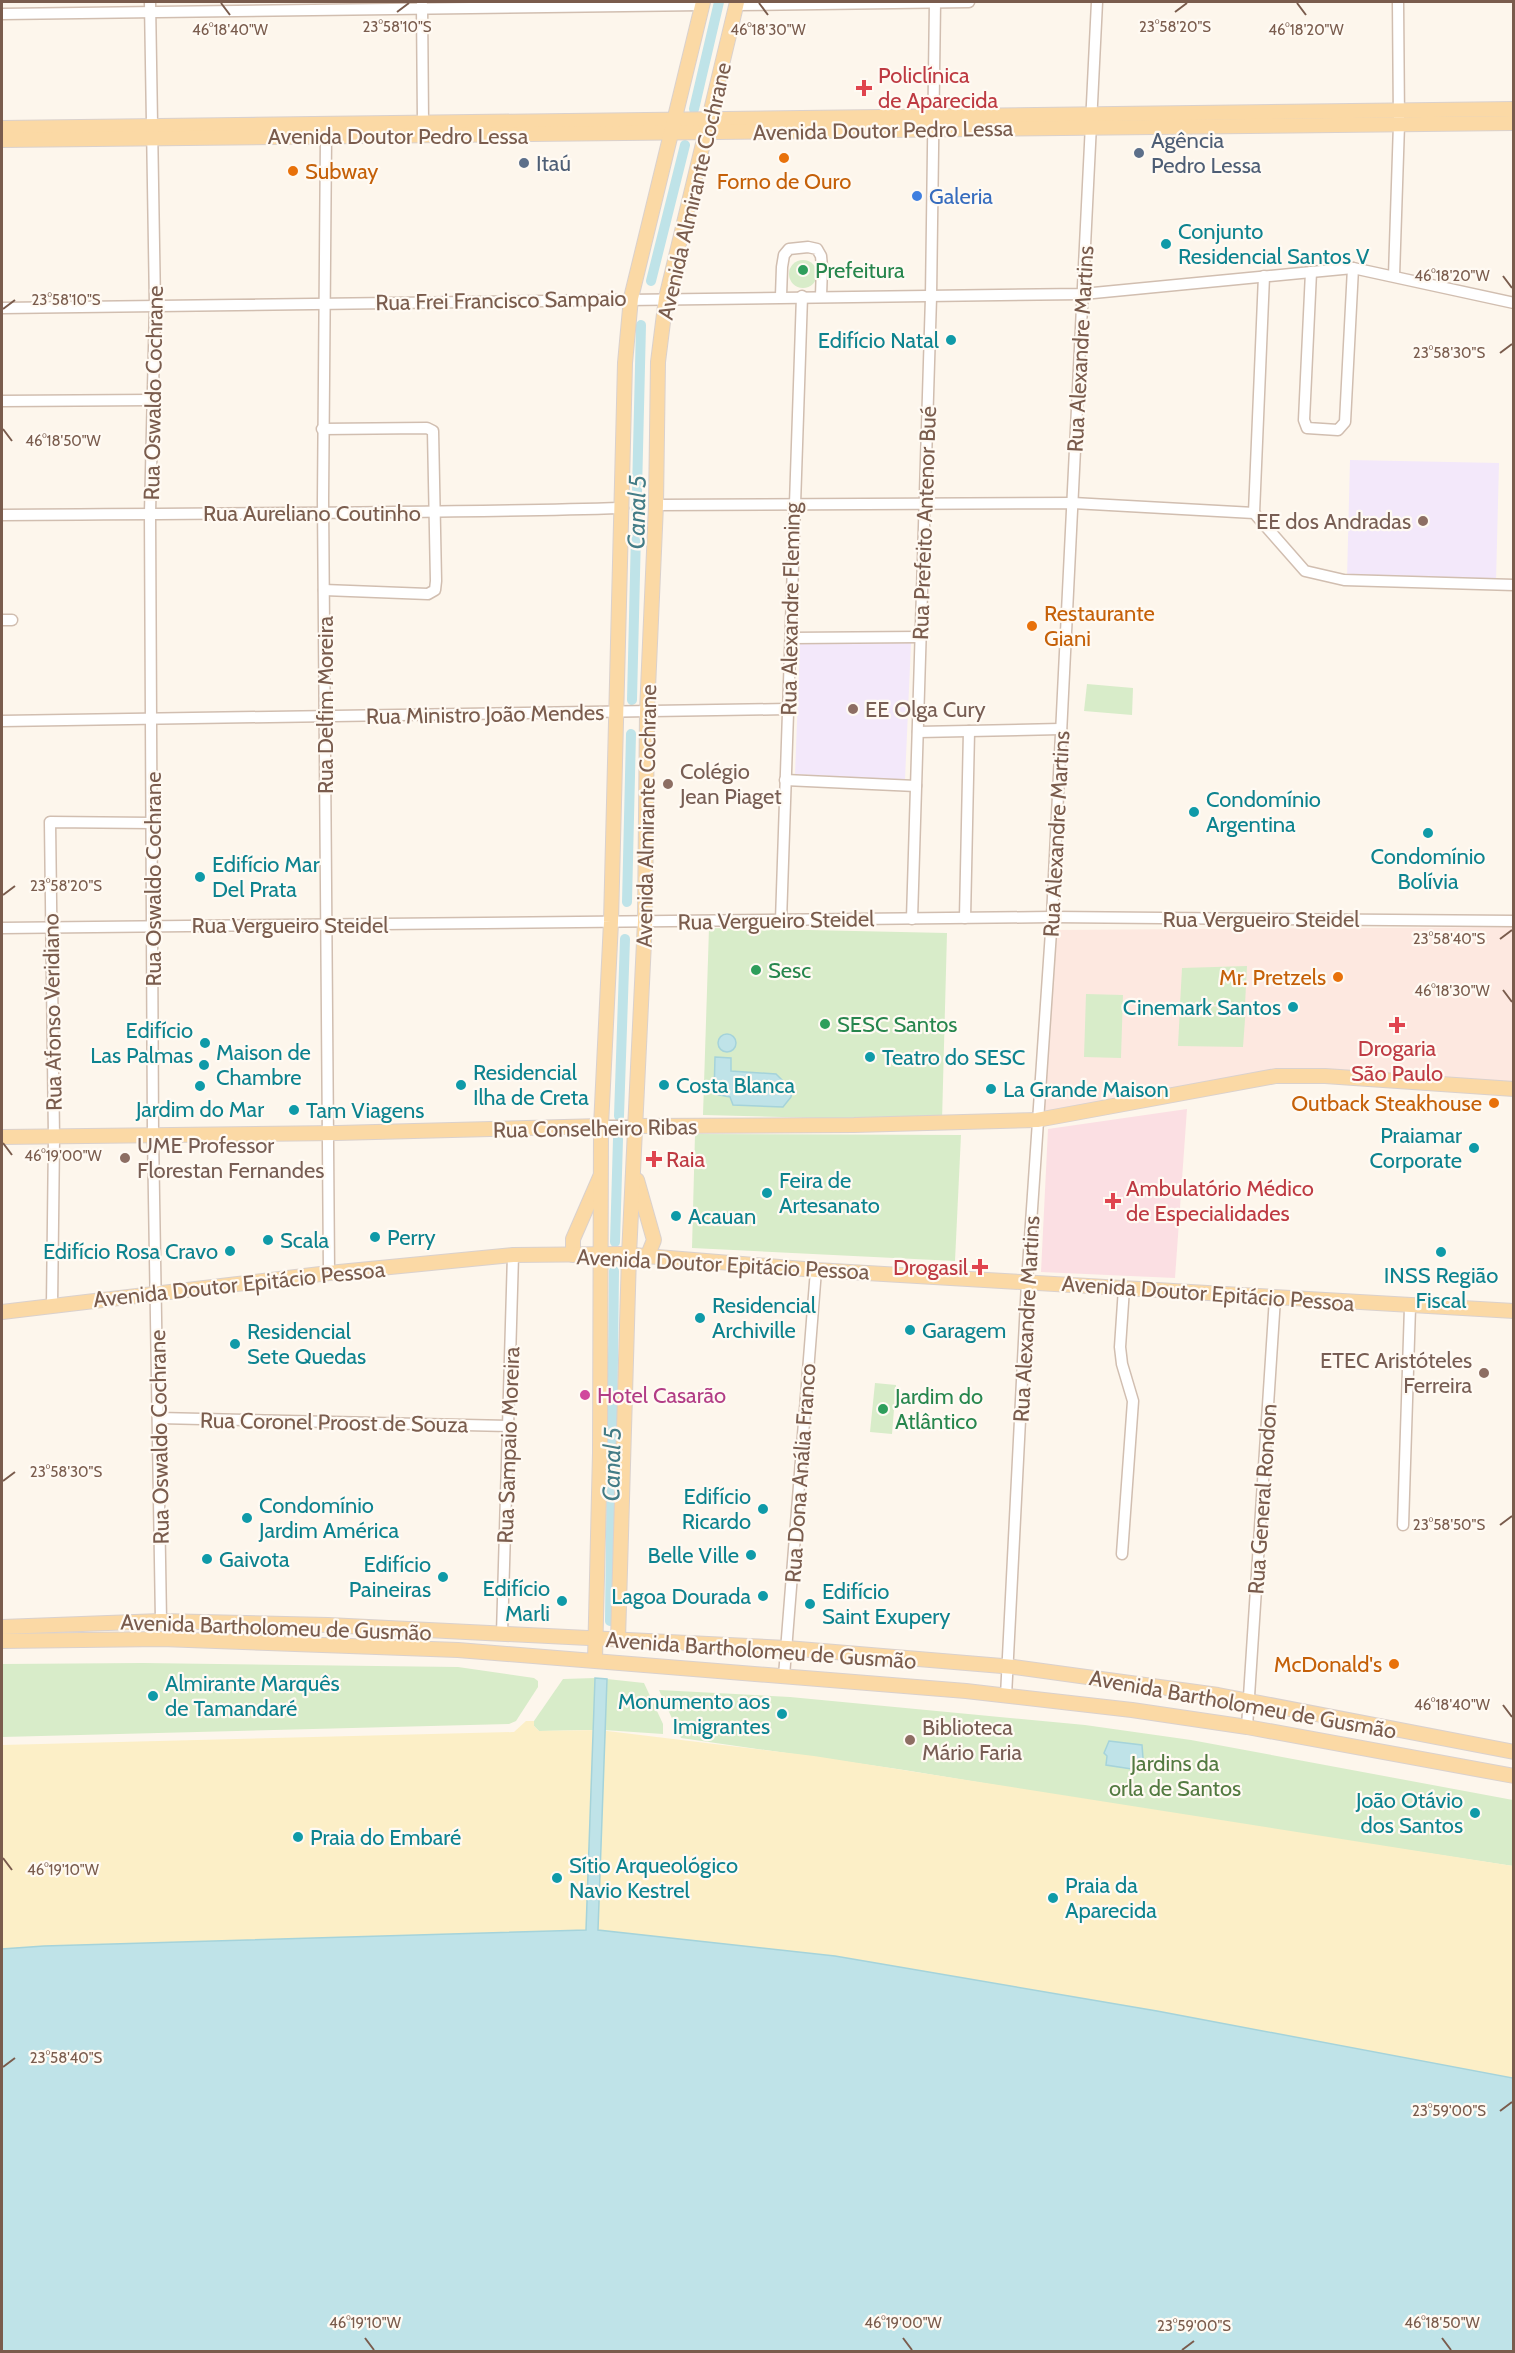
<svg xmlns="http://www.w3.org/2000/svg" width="1515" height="2353" viewBox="0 0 1515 2353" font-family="Cabin,sans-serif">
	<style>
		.commercial { fill: #fde8e0 }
		.education { fill: #f3e8fa }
		.medical { fill: #fbdfe3 }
		.green { fill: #d8ecc9 }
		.sand { fill: #fcefc7 }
		.water { fill: #bfe3e8; stroke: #a5d3da; stroke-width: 1.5 }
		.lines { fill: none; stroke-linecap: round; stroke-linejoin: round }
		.canal { stroke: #bfe3e8; stroke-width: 10 }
		.minor-casing { stroke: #d1beb0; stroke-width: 13 }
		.major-casing { stroke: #dad1cd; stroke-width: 16 }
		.minor { stroke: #fff; stroke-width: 10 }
		.major { stroke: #fbd9a5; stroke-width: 14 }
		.ticks { fill: none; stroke: #7a5c4d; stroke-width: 2 }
		.health-dot { fill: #e0444e; stroke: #fffaf3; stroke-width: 2 }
		.service-dot { fill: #5c6f8a; stroke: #fffaf3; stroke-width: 2 }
		.food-dot { fill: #e8710a; stroke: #fffaf3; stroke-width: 2 }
		.shop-dot { fill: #3f7fe0; stroke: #fffaf3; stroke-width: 2 }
		.culture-dot { fill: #0f9aa8; stroke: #fffaf3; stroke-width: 2 }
		.leisure-dot { fill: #2e9e5b; stroke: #fffaf3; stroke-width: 2 }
		.education-dot { fill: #8d6e63; stroke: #fffaf3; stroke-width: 2 }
		.hotel-dot { fill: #d1479c; stroke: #fffaf3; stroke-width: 2 }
		.labels { text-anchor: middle; stroke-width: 4.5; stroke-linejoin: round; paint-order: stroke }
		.health-label { font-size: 22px; fill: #be3a42; stroke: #fffaf3; text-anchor: start }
		.street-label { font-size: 22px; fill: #7a5c4d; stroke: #fffaf3 }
		.service-label { font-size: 22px; fill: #4e5e75; stroke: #fffaf3; text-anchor: start }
		.food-label { font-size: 22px; fill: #c56008; stroke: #fffaf3; text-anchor: end }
		.shop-label { font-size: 22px; fill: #366cbe; stroke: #fffaf3; text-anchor: start }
		.culture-label { font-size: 22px; fill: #0d838f; stroke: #fffaf3; text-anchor: start }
		.leisure-label { font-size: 22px; fill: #27864d; stroke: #fffaf3; text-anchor: start }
		.education-label { font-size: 22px; fill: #785e54; stroke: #fffaf3; text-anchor: start }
		.hotel-label { font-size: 22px; fill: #b23c85; stroke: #fffaf3; text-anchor: start }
		.park-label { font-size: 22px; fill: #537a41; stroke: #fffaf3 }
		.water-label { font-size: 24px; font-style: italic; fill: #437c86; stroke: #fffaf3 }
		.ticks-label { font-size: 15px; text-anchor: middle; fill: #7a5c4d; stroke: #fffaf3; stroke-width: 4.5; stroke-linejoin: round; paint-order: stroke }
	</style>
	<rect width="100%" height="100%" fill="#fdf6ec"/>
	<polygon class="commercial" points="1513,927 1513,1083 1270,1073 1046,1113 1043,1110 1053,930"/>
	<g class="education">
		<polygon points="1350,460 1499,463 1496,582 1347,579"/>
		<polygon points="911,643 905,780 795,774 800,644"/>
	</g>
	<polygon class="medical" points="1187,1109 1175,1278 1041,1272 1048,1129"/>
	<g class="green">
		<circle cx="803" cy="274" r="14"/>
		<polygon points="1087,684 1133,688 1132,715 1084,711"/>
		<polygon points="709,928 947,933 942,1121 703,1115"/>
		<polygon points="1247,966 1245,1005 1180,1005 1182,968"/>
		<polygon points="1086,994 1123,995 1121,1058 1084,1057"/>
		<polygon points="1246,1006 1243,1047 1178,1046 1180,1007"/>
		<polygon points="695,1134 961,1135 955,1261 692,1248"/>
		<polygon points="875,1383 896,1385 892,1434 870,1432"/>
		<polygon points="143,1663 458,1667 534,1678 538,1681 538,1687 516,1721 509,1724 2,1737 2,1664"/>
		<polygon points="595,1678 593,1730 539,1731 534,1726 534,1721 563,1679"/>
		<polygon points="607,1679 644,1683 663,1724 663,1734 604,1730"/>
		<polygon points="659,1690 790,1697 1085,1725 1191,1740 1513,1800 1513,1866 1189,1817 904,1770 681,1738"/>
	</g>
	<polygon class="sand" points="526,1721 534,1721 534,1726 539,1731 599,1730 814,1756 1513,1866 1513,2078 1157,2011 835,1956 592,1930 44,1946 2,1949 2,1745 514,1732"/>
	<g class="water">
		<circle cx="727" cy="1043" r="9"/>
		<polygon points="715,1057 731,1058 731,1071 776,1074 792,1090 791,1097 783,1107 733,1105 730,1097 714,1094"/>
		<polygon points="595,1678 607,1679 598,1930 835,1956 1157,2011 1513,2078 1513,2351 2,2351 2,1949 44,1946 586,1930"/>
		<polygon points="1109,1741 1142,1745 1143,1758 1138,1770 1106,1765 1107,1756 1104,1753"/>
	</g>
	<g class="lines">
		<g class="canal">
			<polyline points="694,109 719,2"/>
			<polyline points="651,281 685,145"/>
			<polyline points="632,700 641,325"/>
			<polyline points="627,902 631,734"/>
			<polyline points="619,1116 625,939"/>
			<polyline points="615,1242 618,1139"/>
			<polyline points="610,1621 614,1271"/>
		</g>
		<defs>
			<g id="minor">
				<polyline points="150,2 155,306 150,513 153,1136 161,1621"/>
				<polyline points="422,4 423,123"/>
				<polyline points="736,5 969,2"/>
				<polyline points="2,14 702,5"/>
				<polyline points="326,137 323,500 329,1273"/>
				<polyline points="1311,272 1304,420 1307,428 1338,430 1345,422 1353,268"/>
				<polyline points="1394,276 1399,124 1398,2"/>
				<polyline points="781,296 782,267 784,255 789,249 808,247 817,249 821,256 822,267 821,296"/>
				<polyline points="2,308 1083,294 1353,268 1514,303"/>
				<polyline points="2,401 153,400"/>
				<polyline points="322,429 427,428 433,431 436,581 435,590 428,594 324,590"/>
				<polyline points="656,505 1073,503 1254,513 1305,571 1344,580 1514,585"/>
				<polyline points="1254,513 1264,276"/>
				<path d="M 2,515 C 209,513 416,514 623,508"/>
				<polyline points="2,620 12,620"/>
				<polyline points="791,638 921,637"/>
				<polyline points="2,721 788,709"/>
				<polyline points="918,732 1061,729"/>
				<polyline points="785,780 916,786"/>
				<polyline points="965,918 969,731"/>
				<polyline points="912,919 931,297 935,2"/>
				<polyline points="781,921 802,296"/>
				<polyline points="2,928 1052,917 1514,921"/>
				<polyline points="601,1126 635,1126"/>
				<polyline points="52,1306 54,1138 50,822 152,823"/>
				<polyline points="159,1418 509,1426"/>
				<polyline points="1403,1525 1410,1307"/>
				<polyline points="1122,1554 1133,1401 1122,1364 1120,1347 1124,1288"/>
				<polyline points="502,1634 513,1255"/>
				<polyline points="784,1676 816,1270"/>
				<polyline points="1006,1696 1027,1282 1052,917 1097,2"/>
				<polyline points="1247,1727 1275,1298"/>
			</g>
			<g id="major">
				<polyline points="2,128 1514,109"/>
				<polyline points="2,140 1514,123"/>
				<polyline points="635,1126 854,1125 1037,1120 1276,1076 1325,1076 1514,1089"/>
				<polyline points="2,1137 337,1133 601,1126"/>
				<polyline points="637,1180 654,1240 648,1255"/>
				<polyline points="573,1255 573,1239 600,1177"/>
				<polyline points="2,1312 329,1273 513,1255 621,1254 816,1270 1514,1311"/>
				<polyline points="2,1627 161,1621 328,1625 787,1648 1014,1667 1218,1695 1514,1752"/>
				<polyline points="618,1640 629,1255 645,921 647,712 656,505 658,362 666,298 737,2"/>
				<polyline points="2,1641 162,1639 458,1650 966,1691 1132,1710 1247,1727 1514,1776"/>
				<polyline points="595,1660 600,1453 601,1126 611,922 625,363 631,298 703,2"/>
			</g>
		</defs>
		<use href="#minor" class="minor-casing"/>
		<use href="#major" class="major-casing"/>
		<use href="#minor" class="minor"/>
		<use href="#major" class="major"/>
	</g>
	<path class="ticks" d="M 221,3 L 230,15M 759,3 L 768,15M 1297,3 L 1306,15M 397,12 L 409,3M 1175,12 L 1187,3M 1503,276 L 1512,288M 3,309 L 15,300M 1500,353 L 1512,344M 3,429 L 12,441M 3,895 L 15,886M 1500,939 L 1512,930M 1503,990 L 1512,1002M 3,1143 L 12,1155M 3,1481 L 15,1472M 1500,1525 L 1512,1516M 1503,1705 L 1512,1717M 3,1858 L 12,1870M 3,2067 L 15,2058M 1500,2111 L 1512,2102M 365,2338 L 374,2350M 903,2338 L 912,2350M 1442,2338 L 1451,2350M 1182,2350 L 1194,2341"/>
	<g class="health-dot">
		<path d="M861 79h6v6h6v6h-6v6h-6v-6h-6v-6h6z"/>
		<path d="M1394 1016h6v6h6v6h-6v6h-6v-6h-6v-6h6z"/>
		<path d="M651 1150h6v6h6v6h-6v6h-6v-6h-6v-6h6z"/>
		<path d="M1110 1192h6v6h6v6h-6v6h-6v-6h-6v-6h6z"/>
		<path d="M977 1258h6v6h6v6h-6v6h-6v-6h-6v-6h6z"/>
	</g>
	<g class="service-dot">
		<circle cx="1139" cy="153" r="6"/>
		<circle cx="524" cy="163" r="6"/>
	</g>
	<g class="food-dot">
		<circle cx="784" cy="158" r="6"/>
		<circle cx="293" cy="171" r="6"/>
		<circle cx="1032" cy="626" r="6"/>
		<circle cx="1338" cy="977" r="6"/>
		<circle cx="1494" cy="1103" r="6"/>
		<circle cx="1394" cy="1664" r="6"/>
	</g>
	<circle class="shop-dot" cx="917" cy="196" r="6"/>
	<g class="culture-dot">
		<circle cx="1166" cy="244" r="6"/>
		<circle cx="951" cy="340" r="6"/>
		<circle cx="1194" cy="812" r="6"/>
		<circle cx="1428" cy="833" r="6"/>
		<circle cx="200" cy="877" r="6"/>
		<circle cx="1293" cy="1007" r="6"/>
		<circle cx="205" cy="1043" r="6"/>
		<circle cx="870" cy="1057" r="6"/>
		<circle cx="204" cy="1065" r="6"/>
		<circle cx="461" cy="1085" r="6"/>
		<circle cx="664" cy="1085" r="6"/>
		<circle cx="200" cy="1086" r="6"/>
		<circle cx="991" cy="1089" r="6"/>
		<circle cx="294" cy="1110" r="6"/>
		<circle cx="1474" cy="1148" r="6"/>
		<circle cx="767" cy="1193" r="6"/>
		<circle cx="676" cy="1216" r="6"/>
		<circle cx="375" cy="1237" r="6"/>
		<circle cx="268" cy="1240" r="6"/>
		<circle cx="230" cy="1251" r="6"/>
		<circle cx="1441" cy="1252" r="6"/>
		<circle cx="700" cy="1318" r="6"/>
		<circle cx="910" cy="1330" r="6"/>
		<circle cx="235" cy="1344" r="6"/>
		<circle cx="763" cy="1509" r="6"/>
		<circle cx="247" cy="1518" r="6"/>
		<circle cx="751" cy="1555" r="6"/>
		<circle cx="207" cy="1559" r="6"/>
		<circle cx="443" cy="1577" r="6"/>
		<circle cx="763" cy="1596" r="6"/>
		<circle cx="562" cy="1601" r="6"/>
		<circle cx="810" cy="1604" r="6"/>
		<circle cx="153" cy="1696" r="6"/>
		<circle cx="782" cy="1714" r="6"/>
		<circle cx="1475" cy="1813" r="6"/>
		<circle cx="298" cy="1837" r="6"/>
		<circle cx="557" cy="1878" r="6"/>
		<circle cx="1053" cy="1898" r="6"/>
	</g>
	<g class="leisure-dot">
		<circle cx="803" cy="270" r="6"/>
		<circle cx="756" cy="970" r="6"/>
		<circle cx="825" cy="1024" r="6"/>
		<circle cx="883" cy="1409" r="6"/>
	</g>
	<g class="education-dot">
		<circle cx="1423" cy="521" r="6"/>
		<circle cx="853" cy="709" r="6"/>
		<circle cx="668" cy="784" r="6"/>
		<circle cx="125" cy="1158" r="6"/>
		<circle cx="1484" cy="1373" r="6"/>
		<circle cx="910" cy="1740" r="6"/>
	</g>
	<circle class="hotel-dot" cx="585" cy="1395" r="6"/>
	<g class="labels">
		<g class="health-label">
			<text x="878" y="83">Policlínica<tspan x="878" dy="25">de Aparecida</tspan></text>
			<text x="1397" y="1056" text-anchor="middle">Drogaria<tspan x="1397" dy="25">São Paulo</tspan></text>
			<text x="666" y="1167">Raia</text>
			<text x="1126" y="1196">Ambulatório Médico<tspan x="1126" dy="25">de Especialidades</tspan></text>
			<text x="968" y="1275" text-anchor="end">Drogasil</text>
		</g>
		<g class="street-label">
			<text transform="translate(883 130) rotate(-1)" y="8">Avenida Doutor Pedro Lessa</text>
			<text x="398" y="144">Avenida Doutor Pedro Lessa</text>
			<text transform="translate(694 191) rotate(-77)" y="8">Avenida Almirante Cochrane</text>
			<text transform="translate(501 300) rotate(-1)" y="8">Rua Frei Francisco Sampaio</text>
			<text transform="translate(1080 349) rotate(-87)" y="8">Rua Alexandre Martins</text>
			<text transform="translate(153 393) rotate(-89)" y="8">Rua Oswaldo Cochrane</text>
			<text x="312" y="521">Rua Aureliano Coutinho</text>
			<text transform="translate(924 523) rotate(-88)" y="8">Rua Prefeito Antenor Bué</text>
			<text transform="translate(790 609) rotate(-89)" y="8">Rua Alexandre Fleming</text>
			<text transform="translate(325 705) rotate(-90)" y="8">Rua Delfim Moreira</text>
			<text transform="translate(485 714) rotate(-1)" y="8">Rua Ministro João Mendes</text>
			<text transform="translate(646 816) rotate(-89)" y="8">Avenida Almirante Cochrane</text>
			<text transform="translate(1056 834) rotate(-87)" y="8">Rua Alexandre Martins</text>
			<text transform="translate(153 879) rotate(-90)" y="8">Rua Oswaldo Cochrane</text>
			<text x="1261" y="927">Rua Vergueiro Steidel</text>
			<text transform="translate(776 920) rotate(-1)" y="8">Rua Vergueiro Steidel</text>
			<text x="290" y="933">Rua Vergueiro Steidel</text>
			<text transform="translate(52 1012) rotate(-91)" y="8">Rua Afonso Veridiano</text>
			<text transform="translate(595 1128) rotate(-1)" y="8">Rua Conselheiro Ribas</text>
			<text transform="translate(723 1264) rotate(3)" y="8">Avenida Doutor Epitácio Pessoa</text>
			<text transform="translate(239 1284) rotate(-6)" y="8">Avenida Doutor Epitácio Pessoa</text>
			<text transform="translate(1208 1293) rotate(4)" y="8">Avenida Doutor Epitácio Pessoa</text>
			<text transform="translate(1026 1319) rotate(-87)" y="8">Rua Alexandre Martins</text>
			<text transform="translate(334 1422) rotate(1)" y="8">Rua Coronel Proost de Souza</text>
			<text transform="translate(159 1437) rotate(-91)" y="8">Rua Oswaldo Cochrane</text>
			<text transform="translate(508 1445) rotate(-88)" y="8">Rua Sampaio Moreira</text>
			<text transform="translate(800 1473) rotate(-86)" y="8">Rua Dona Anália Franco</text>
			<text transform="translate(1262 1499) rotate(-86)" y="8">Rua General Rondon</text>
			<text transform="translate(276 1627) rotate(2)" y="8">Avenida Bartholomeu de Gusmão</text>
			<text transform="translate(761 1650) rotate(4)" y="8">Avenida Bartholomeu de Gusmão</text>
			<text transform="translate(1243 1704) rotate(10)" y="8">Avenida Bartholomeu de Gusmão</text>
		</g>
		<g class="service-label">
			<text x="1151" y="148">Agência<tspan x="1151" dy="25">Pedro Lessa</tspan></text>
			<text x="536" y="171">Itaú</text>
		</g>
		<g class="food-label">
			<text x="305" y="179" text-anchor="start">Subway</text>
			<text x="784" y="189" text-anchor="middle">Forno de Ouro</text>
			<text x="1044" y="621" text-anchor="start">Restaurante<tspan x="1044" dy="25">Giani</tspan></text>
			<text x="1326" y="985">Mr. Pretzels</text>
			<text x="1482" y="1111">Outback Steakhouse</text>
			<text x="1382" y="1672">McDonald's</text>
		</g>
		<g class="shop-label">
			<text x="929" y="204">Galeria</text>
		</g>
		<g class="culture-label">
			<text x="1178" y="239">Conjunto<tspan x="1178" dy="25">Residencial Santos V</tspan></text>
			<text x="939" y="348" text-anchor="end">Edifício Natal</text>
			<text x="1206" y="807">Condomínio<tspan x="1206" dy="25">Argentina</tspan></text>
			<text x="1428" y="864" text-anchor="middle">Condomínio<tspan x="1428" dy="25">Bolívia</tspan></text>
			<text x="212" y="872">Edifício Mar<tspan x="212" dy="25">Del Prata</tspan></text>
			<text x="1281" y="1015" text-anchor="end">Cinemark Santos</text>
			<text x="193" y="1038" text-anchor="end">Edifício<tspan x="193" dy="25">Las Palmas</tspan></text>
			<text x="216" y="1060">Maison de<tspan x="216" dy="25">Chambre</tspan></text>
			<text x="882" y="1065">Teatro do SESC</text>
			<text x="473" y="1080">Residencial<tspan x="473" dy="25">Ilha de Creta</tspan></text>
			<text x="676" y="1093">Costa Blanca</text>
			<text x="1003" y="1097">La Grande Maison</text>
			<text x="200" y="1117" text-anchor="middle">Jardim do Mar</text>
			<text x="306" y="1118">Tam Viagens</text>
			<text x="1462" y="1143" text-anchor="end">Praiamar<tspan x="1462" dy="25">Corporate</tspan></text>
			<text x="779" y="1188">Feira de<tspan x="779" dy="25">Artesanato</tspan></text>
			<text x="688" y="1224">Acauan</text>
			<text x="387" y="1245">Perry</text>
			<text x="280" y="1248">Scala</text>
			<text x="218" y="1259" text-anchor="end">Edifício Rosa Cravo</text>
			<text x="1441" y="1283" text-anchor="middle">INSS Região<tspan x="1441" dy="25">Fiscal</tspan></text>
			<text x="712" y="1313">Residencial<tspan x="712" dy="25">Archiville</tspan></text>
			<text x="922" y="1338">Garagem</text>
			<text x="247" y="1339">Residencial<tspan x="247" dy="25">Sete Quedas</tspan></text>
			<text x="751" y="1504" text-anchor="end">Edifício<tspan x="751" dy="25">Ricardo</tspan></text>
			<text x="259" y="1513">Condomínio<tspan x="259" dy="25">Jardim América</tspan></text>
			<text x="739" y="1563" text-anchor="end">Belle Ville</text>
			<text x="219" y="1567">Gaivota</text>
			<text x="431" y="1572" text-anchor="end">Edifício<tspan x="431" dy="25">Paineiras</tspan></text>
			<text x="550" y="1596" text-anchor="end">Edifício<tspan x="550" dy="25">Marli</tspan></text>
			<text x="822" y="1599">Edifício<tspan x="822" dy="25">Saint Exupery</tspan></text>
			<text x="751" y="1604" text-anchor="end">Lagoa Dourada</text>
			<text x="165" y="1691">Almirante Marquês<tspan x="165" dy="25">de Tamandaré</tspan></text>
			<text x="770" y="1709" text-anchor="end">Monumento aos<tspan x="770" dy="25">Imigrantes</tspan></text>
			<text x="1463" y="1808" text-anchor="end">João Otávio<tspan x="1463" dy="25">dos Santos</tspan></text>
			<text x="310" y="1845">Praia do Embaré</text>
			<text x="569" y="1873">Sítio Arqueológico<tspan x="569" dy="25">Navio Kestrel</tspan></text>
			<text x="1065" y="1893">Praia da<tspan x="1065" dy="25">Aparecida</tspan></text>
		</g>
		<g class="leisure-label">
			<text x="815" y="278">Prefeitura</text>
			<text x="768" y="978">Sesc</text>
			<text x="837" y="1032">SESC Santos</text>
			<text x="895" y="1404">Jardim do<tspan x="895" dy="25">Atlântico</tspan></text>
		</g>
		<g class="education-label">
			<text x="1411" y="529" text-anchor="end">EE dos Andradas</text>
			<text x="865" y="717">EE Olga Cury</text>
			<text x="680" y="779">Colégio<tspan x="680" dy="25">Jean Piaget</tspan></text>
			<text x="137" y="1153">UME Professor<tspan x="137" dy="25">Florestan Fernandes</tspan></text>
			<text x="1472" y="1368" text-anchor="end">ETEC Aristóteles<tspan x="1472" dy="25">Ferreira</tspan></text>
			<text x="922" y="1735">Biblioteca<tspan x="922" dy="25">Mário Faria</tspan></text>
		</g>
		<g class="hotel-label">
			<text x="597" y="1403">Hotel Casarão</text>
		</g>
		<g class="park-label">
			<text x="1175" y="1771">Jardins da<tspan x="1175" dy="25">orla de Santos</tspan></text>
		</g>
		<g class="water-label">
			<text transform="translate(637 512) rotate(-89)" y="8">Canal 5</text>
			<text transform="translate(612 1464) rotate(-89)" y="8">Canal 5</text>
		</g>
	</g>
	<g class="ticks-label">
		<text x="1175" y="32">23°58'20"S</text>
		<text x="397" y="32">23°58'10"S</text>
		<text x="230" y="35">46°18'40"W</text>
		<text x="768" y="35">46°18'30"W</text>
		<text x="1306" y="35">46°18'20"W</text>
		<text x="1452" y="281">46°18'20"W</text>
		<text x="66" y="305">23°58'10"S</text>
		<text x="1449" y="358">23°58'30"S</text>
		<text x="63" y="446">46°18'50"W</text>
		<text x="66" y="891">23°58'20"S</text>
		<text x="1449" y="944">23°58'40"S</text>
		<text x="1452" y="996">46°18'30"W</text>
		<text x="63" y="1161">46°19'00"W</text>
		<text x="66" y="1477">23°58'30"S</text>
		<text x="1449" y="1530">23°58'50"S</text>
		<text x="1452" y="1710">46°18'40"W</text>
		<text x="63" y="1875">46°19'10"W</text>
		<text x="66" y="2063">23°58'40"S</text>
		<text x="1449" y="2116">23°59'00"S</text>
		<text x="365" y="2328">46°19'10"W</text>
		<text x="903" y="2328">46°19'00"W</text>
		<text x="1442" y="2328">46°18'50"W</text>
		<text x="1194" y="2331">23°59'00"S</text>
	</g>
	<rect width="1515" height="2353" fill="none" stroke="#7a5c4d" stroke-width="6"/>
</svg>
